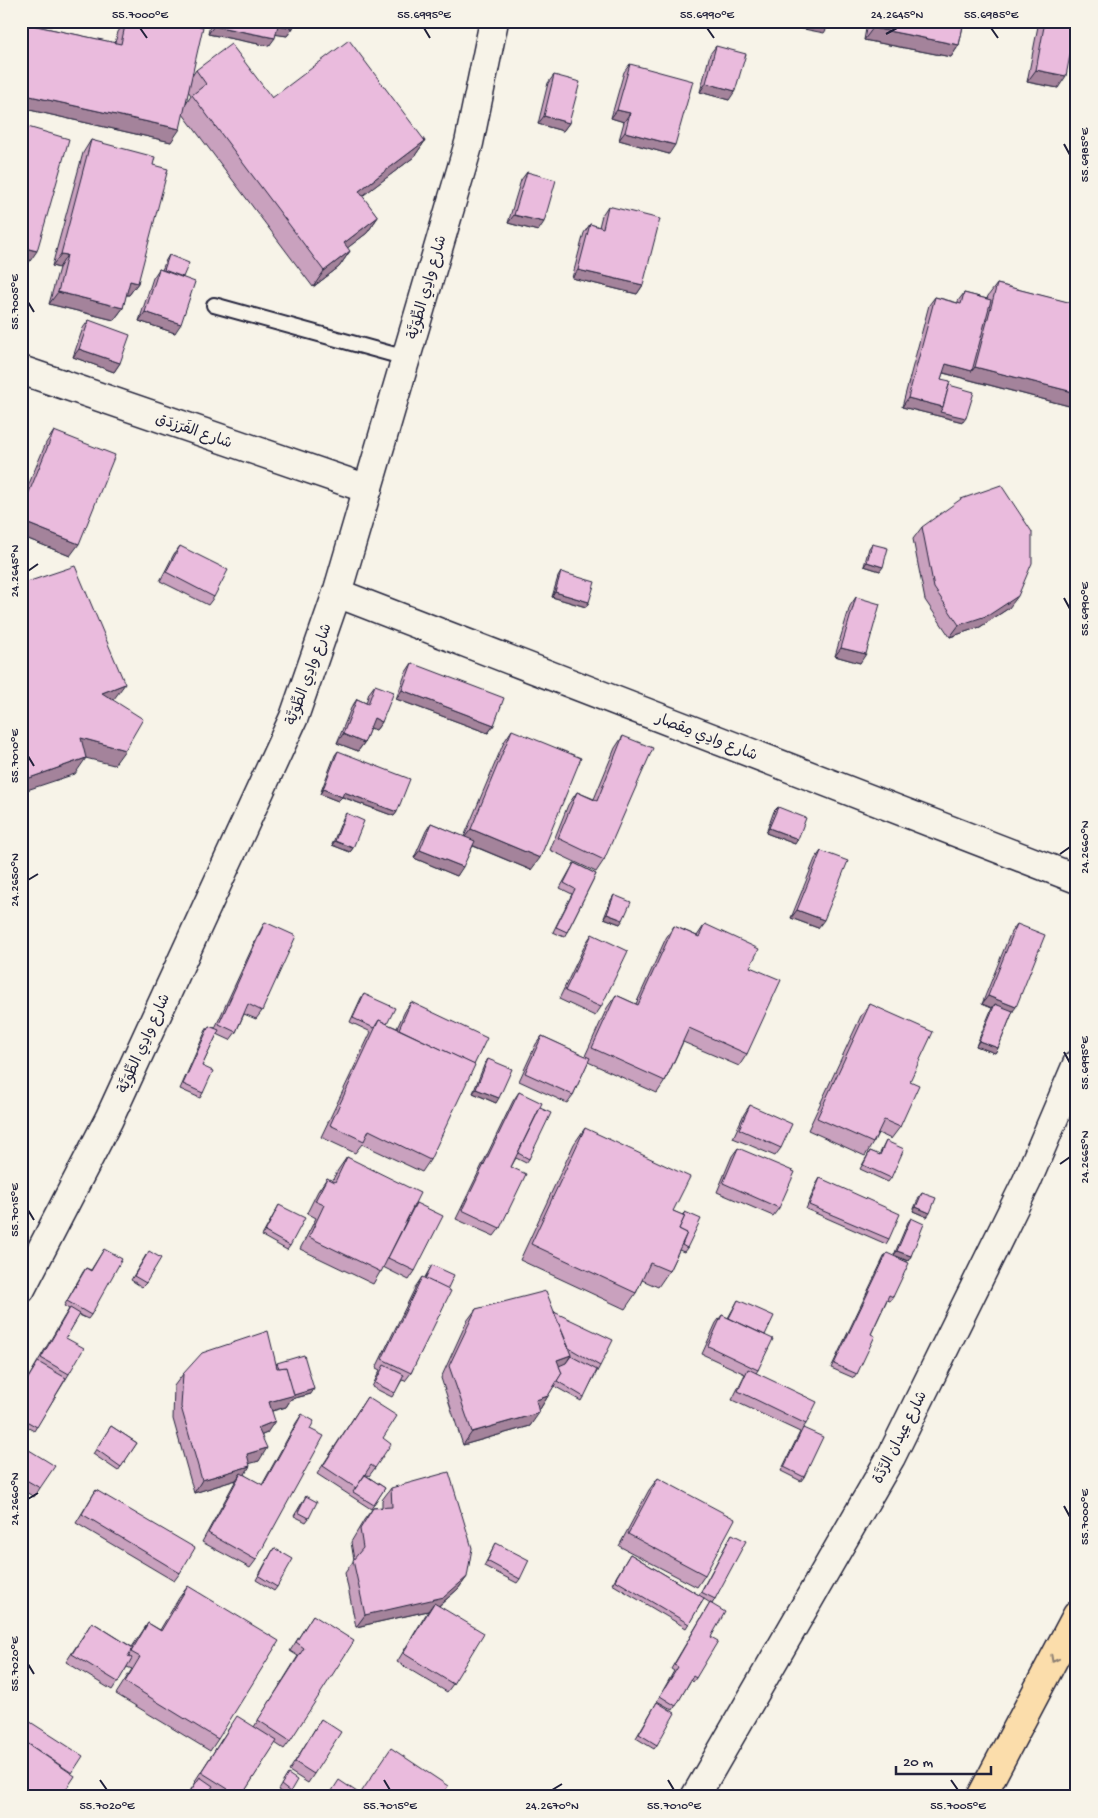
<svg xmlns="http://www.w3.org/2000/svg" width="1098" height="1818" viewBox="0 0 1098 1818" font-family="'Gochi Hand','Playpen Sans Arabic',sans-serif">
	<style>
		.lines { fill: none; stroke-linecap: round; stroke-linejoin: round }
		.lane-casing { stroke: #22223b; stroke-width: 18 }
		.street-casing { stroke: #22223b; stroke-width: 31 }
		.primary-casing { stroke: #22223b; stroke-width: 31 }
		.lane { stroke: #f7f3e8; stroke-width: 14 }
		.street { stroke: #f7f3e8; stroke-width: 28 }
		.primary { stroke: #fbddab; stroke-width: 28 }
		.wall { fill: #c9a1be; stroke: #22223b; fill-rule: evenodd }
		.shaded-wall { fill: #a4839b; stroke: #22223b }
		.building { fill: #eabbdd; stroke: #22223b }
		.oneway { stroke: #8e8073 }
		.ticks { fill: none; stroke: #22223b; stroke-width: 2 }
		.labels { text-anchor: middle; stroke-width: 4; stroke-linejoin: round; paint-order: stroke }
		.street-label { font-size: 15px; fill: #22223b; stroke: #f7f3e8 }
		.neatline { fill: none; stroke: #22223b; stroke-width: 2 }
		.ticks-label { font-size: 12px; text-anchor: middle; fill: #22223b }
	</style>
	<rect width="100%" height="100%" fill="#f7f3e8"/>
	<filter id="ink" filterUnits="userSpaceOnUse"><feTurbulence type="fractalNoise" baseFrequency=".02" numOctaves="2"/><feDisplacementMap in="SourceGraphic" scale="10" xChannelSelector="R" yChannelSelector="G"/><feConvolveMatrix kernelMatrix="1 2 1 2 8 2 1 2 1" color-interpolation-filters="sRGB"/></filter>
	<g filter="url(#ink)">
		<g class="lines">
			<defs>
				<polyline id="lane" points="214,305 406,358"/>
				<g id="street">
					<polyline points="21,370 368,489"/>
					<polyline points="337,593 1077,879"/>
					<polyline points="21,1289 109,1119 294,717 337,593 469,143 494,21"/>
					<polyline points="695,1797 891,1457 1027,1181 1077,1064"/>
				</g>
				<polyline id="primary" points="981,1797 1077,1615"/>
			</defs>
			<use href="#lane" class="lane-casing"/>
			<use href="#street" class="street-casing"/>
			<use href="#primary" class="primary-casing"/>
			<use href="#lane" class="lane"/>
			<use href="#street" class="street"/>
			<use href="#primary" class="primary"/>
		</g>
		<g class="wall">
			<path d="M 125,21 L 133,21 L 140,23 L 140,21 L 200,21 L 192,76 L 196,70 L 272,98 L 425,141 L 414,157 L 362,196 L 378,217 L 367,233 L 347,248 L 350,251 L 339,267 L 313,287 L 183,114 L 171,142 L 21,108 L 21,32 L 27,24 L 115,43 L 118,32 ZM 188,91 L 191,95 L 186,103 Z"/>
			<polygon points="211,21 295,21 293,28 287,36 276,34 269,46 208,34"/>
			<polygon points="859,21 964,21 959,45 951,57 864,40 867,23"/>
			<polygon points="1039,21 1077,21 1077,60 1069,59 1058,88 1027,82"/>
			<polygon points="716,46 729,100 700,92 710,54"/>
			<polygon points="630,64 669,154 619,140 624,122 611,118 624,72"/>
			<polygon points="554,75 569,123 563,131 538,124 548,83"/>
			<polygon points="91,140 153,165 138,283 129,295 126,295 123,308 114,320 49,304 59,268 52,266 83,153"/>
			<polygon points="527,172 538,231 508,223 521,180"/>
			<polygon points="608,206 643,285 637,294 572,278 584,233 590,224 599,227 602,215"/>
			<polygon points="169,255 183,277 175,333 139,321 153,278 159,269 162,270 166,260"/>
			<polygon points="997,284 1070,303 1075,296 1077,296 1077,395 1069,406 943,373 941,379 949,385 963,422 902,407 929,305 935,297 958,303 958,301 964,293 987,299 988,296"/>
			<polygon points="89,320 120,363 114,372 73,357 83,328"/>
			<polygon points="54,431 70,556 21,536 21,503 46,443"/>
			<polygon points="922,527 1009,608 980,627 950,637 925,600 913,539"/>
			<polygon points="872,544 880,571 864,566 869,548"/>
			<polygon points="180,546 214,597 208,605 160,581 174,554"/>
			<polygon points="561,572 589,602 586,607 552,597 558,577"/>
			<polygon points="856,597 860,663 835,656 850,606"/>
			<polygon points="412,663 494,725 488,733 396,699 406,672"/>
			<polygon points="375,685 382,722 376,730 370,728 364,743 358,751 337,743 351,708 357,699 366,703 369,693"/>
			<polygon points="512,730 531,870 473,846 457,876 414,858 426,831 431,823 464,837 504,742"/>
			<polygon points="623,736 604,860 596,872 550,850 568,805 577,792 594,799 615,748"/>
			<polygon points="338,751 397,812 394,816 342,797 338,801 320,794 335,755"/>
			<polygon points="778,807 795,844 766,833 774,811"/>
			<polygon points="346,813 353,848 350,852 332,845 343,818"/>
			<polygon points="821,851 818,928 791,918 815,859"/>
			<polygon points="574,863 596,874 567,932 564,937 553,932 572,894 560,888"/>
			<polygon points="614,895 620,924 604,918 611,900"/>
			<polygon points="265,922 262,1011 256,1019 244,1014 236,1032 230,1040 217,1034 202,1066 203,1093 200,1098 180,1089 206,1030 209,1026 215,1028 260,931"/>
			<polygon points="705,924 750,967 747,1054 739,1066 683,1042 665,1081 657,1093 588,1062 573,1095 567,1103 519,1081 536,1044 542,1036 585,1056 607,1008 616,995 636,1004 666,938 674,926 697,936"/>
			<polygon points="1017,924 1013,1011 998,1048 995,1053 976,1046 992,1008 982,1004 1011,932"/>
			<polygon points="592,934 601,1007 595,1016 559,999 586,943"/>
			<polygon points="364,994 387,1024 397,1028 405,1011 411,1002 430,1160 422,1172 362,1144 355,1153 321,1137 371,1032 350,1022 361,998"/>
			<polygon points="870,1004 910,1081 900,1127 891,1139 878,1133 873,1143 865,1156 808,1130 861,1016"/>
			<polygon points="488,1059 496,1103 473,1093 485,1063"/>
			<polygon points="519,1092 540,1108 529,1159 526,1163 516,1158 511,1167 500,1228 494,1236 456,1219 513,1101"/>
			<polygon points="750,1105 781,1148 775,1156 733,1138 744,1114"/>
			<polygon points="585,1128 673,1211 682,1215 685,1212 687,1248 684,1252 679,1250 669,1271 658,1287 642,1280 636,1293 625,1309 520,1260 574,1144"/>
			<polygon points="886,1141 891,1178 888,1182 860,1169 870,1151 879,1155"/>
			<polygon points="738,1148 779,1208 773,1216 717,1192 732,1156"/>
			<polygon points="347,1157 416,1203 415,1271 409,1280 383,1267 373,1284 300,1249 316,1218 307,1213 318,1191 327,1178 332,1181 338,1170"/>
			<polygon points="820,1178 889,1239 886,1244 806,1209 817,1183"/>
			<polygon points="922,1193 927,1217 913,1211 919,1197"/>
			<polygon points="279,1205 290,1246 287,1250 262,1236"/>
			<polygon points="911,1218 911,1256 908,1261 894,1255 908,1222"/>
			<polygon points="104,1249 91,1315 88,1319 79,1315 66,1338 69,1374 34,1431 21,1424 21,1390 64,1317 69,1309 64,1306 83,1272 86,1268 91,1270"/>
			<polygon points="887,1253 893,1297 890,1301 887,1300 871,1334 857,1374 854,1378 831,1368 884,1257"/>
			<polygon points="146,1255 146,1283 142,1287 131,1280"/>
			<polygon points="432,1265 447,1290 411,1373 405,1381 402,1380 392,1397 372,1387 380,1370 376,1368 416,1286 422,1277 424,1279"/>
			<polygon points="738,1300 765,1335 758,1370 756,1373 806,1424 803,1428 804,1477 801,1481 781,1471 800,1432 732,1400 745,1374 702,1354 716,1323 722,1315 728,1318"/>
			<polygon points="476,1309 554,1311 600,1366 581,1401 554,1386 548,1396 540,1409 538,1409 530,1426 463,1445 441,1378 467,1321"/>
			<polygon points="277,1363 311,1394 291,1399 286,1407 272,1411 267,1433 262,1435 259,1461 249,1463 244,1475 262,1485 296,1423 302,1414 310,1429 256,1560 250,1568 202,1542 236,1480 194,1493 173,1419 174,1386 183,1374 276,1365"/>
			<polygon points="367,1397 383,1438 375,1468 369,1476 365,1474 365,1475 385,1488 371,1509 317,1474"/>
			<polygon points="111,1426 137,1443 118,1471 93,1454"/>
			<polygon points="21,1445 40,1488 34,1497 21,1489"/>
			<polygon points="658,1478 705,1575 697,1587 619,1546 649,1490"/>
			<polygon points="391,1488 467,1577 458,1589 439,1606 453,1684 447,1692 397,1662 428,1611 356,1627 345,1573 354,1560 351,1542 364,1520 373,1508 382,1507 382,1500"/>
			<polygon points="96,1490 180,1573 174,1581 76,1523"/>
			<polygon points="306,1496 309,1518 306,1522 294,1516"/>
			<polygon points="732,1534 715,1599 712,1604 704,1599 686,1628 612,1584 630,1554 699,1595"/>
			<polygon points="496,1543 520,1579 517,1583 484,1566"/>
			<polygon points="274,1548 277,1587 274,1591 256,1580"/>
			<polygon points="188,1586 218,1739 210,1751 116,1694 132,1669 127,1667 112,1690 66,1662 92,1622 132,1647 148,1623 160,1630 179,1598"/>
			<polygon points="710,1603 711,1637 696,1678 693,1682 691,1680 673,1710 657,1701 674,1671 671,1669"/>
			<polygon points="313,1615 290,1741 284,1749 275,1743 241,1797 220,1797 210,1790 206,1797 186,1797 196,1782 195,1781 231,1725 254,1727 298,1656 290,1651"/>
			<polygon points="657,1702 657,1745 654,1749 636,1738"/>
			<polygon points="321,1719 314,1774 308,1783 289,1771"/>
			<polygon points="288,1774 290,1792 287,1796 278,1790"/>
		</g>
		<g class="shaded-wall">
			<polygon points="46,21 61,21 59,24"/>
			<polygon points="763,21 832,21 824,33"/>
			<polygon points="859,21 869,21 867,23"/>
			<polygon points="278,25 293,28 287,36 272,34"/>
			<polygon points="214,26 275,38 269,46 208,34"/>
			<polygon points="873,28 959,45 951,57 864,40"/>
			<polygon points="1072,45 1077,46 1077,60 1063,58"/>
			<polygon points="1036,70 1066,76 1058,88 1027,82"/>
			<polygon points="706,83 735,91 729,100 700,92"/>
			<polygon points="21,94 180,129 171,142 21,108"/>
			<polygon points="617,110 630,113 624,122 611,118"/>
			<polygon points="544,116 569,123 563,131 538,124"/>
			<polygon points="625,132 675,145 669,154 619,140"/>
			<polygon points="425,141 414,157 348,207 359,191"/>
			<polygon points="514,215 544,222 538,231 508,223"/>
			<polygon points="378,217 367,233 333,259 344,243"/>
			<polygon points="21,247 37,251 28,264 21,262"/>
			<polygon points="350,251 339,267 313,287 324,271"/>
			<polygon points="61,254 67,255 59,268 52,266"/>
			<polygon points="578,270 643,285 637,294 572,278"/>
			<polygon points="130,281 138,283 129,295 121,294"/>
			<polygon points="58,292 123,308 114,320 49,304"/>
			<polygon points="145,312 181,324 175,333 139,321"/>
			<polygon points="79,349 120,363 114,372 73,357"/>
			<polygon points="946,364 972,371 975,367 1077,393 1077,395 1069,406 940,372"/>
			<polygon points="908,398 943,407 966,418 963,422 902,407"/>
			<polygon points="21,521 79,544 70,556 21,536"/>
			<polygon points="867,562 883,567 880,571 864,566"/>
			<polygon points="555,592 589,602 586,607 552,597"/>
			<polygon points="1018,596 1009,608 980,627 950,637 959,625"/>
			<polygon points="841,648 866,654 860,663 835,656"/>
			<polygon points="125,684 114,699 90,708 102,693"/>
			<polygon points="402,690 494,725 488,733 396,699"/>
			<polygon points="374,718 382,722 376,730 368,727"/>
			<polygon points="343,734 364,743 358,751 337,743"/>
			<polygon points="81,738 125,750 114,765 69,754"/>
			<polygon points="86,758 75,774 21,792 21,781"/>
			<polygon points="323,789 342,797 338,801 320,794"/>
			<polygon points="344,792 397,812 394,816 340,796"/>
			<polygon points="769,828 798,839 795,844 766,833"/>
			<polygon points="471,829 540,858 531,870 462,841"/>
			<polygon points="335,841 353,848 350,852 332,845"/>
			<polygon points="420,850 463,867 457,876 414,858"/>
			<polygon points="797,910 824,920 818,928 791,918"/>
			<polygon points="607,914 623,920 620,924 604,918"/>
			<polygon points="988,996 1016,1007 1010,1015 995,1004 992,1008 982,1004"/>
			<polygon points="979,1041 998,1048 995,1053 976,1046"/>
			<polygon points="476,1089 499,1098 496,1103 473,1093"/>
			<polygon points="916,1207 930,1213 927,1217 913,1211"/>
			<polygon points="897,1251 911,1256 908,1261 894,1255"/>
			<polygon points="571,1355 563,1368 553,1371 557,1360"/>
			<polygon points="314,1389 311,1394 291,1399 286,1407 261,1414 269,1402"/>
			<polygon points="548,1396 540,1409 527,1412 536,1400"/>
			<polygon points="539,1413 530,1426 463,1445 472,1432"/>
			<polygon points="275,1421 267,1433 250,1440 258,1428"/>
			<polygon points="267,1448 259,1461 238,1467 247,1454"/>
			<polygon points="250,1466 242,1479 241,1473 236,1480 194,1493 202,1480"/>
			<polygon points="467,1577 458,1589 435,1609 434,1603 428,1611 356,1627 365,1615"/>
		</g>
		<g class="building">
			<polygon points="126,21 133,21 146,24 146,21 177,21 203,27 180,129 21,94 21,50 27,24 121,44"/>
			<polygon points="178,21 200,21 199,26"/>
			<polygon points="215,21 295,21 293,28 278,25 275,38 214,26"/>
			<polygon points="874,21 964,21 959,45 873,28"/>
			<polygon points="1045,21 1077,21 1077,46 1072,45 1066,76 1036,70"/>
			<polygon points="349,40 425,141 359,191 378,217 344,243 350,251 324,271 192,95 206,84 196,70 231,44 272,98"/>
			<polygon points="716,46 746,54 735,91 706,83"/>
			<polygon points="630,64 693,81 675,145 625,132 630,113 617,110"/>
			<polygon points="554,75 580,82 569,123 544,116"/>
			<polygon points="21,125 69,139 37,251 21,247"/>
			<polygon points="91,140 155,157 153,165 168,169 138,283 130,281 123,308 58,292 67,255 61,254"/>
			<polygon points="527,172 556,180 544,222 514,215"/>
			<polygon points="608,206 660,219 643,285 578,270 590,224 603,228"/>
			<polygon points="169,255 189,263 183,277 164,270"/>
			<polygon points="159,269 195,282 181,324 145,312"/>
			<polygon points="997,284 1072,303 1075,296 1077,296 1077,393 975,367"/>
			<polygon points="964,293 991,300 972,371 946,364 941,379 950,381 943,407 908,398 935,297 961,304"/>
			<polygon points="89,320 130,335 120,363 79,349"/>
			<polygon points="949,385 974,392 966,418 940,412 943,407"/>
			<polygon points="54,431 115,455 79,544 21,521 21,512"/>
			<polygon points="1001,485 1032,532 1032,563 1018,596 989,615 959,625 934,588 922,527 961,499"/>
			<polygon points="872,544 888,548 883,567 867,562"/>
			<polygon points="180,546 228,570 214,597 166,572"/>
			<polygon points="75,566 125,684 102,693 143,719 125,750 81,738 86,758 21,781 21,584"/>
			<polygon points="561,572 595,582 589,602 555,592"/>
			<polygon points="856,597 880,604 866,654 841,648"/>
			<polygon points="412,663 504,698 494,725 402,690"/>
			<polygon points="375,685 394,692 382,722 374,718 364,743 343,734 357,699 368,704"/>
			<polygon points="512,730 581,758 540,858 471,829"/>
			<polygon points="623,736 653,748 604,860 558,838 577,792 597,801"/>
			<polygon points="338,751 410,779 397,812 344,792 342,797 323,789"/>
			<polygon points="778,807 806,818 798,839 769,828"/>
			<polygon points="346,813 364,821 353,848 335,841"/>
			<polygon points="431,823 475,841 463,867 420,850"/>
			<polygon points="821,851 848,861 824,920 797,910"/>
			<polygon points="574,863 596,874 567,932 556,927 575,889 564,883"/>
			<polygon points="614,895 631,902 623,920 607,914"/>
			<polygon points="265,922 296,936 262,1011 248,1004 236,1032 219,1024"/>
			<polygon points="705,924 759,949 750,967 781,980 747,1054 689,1028 665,1081 592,1048 616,995 638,1005 674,926 699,937"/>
			<polygon points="1017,924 1045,935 1016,1007 988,996"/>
			<polygon points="592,934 628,951 601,1007 565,991"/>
			<polygon points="364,994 395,1008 387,1024 379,1020 374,1028 353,1018"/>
			<polygon points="411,1002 487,1038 474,1065 399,1029"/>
			<polygon points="870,1004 933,1032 910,1081 919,1085 900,1127 884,1120 873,1143 817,1118"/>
			<polygon points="995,1004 1013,1011 998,1048 979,1041"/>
			<polygon points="379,1020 475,1065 430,1160 369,1130 364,1141 330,1125"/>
			<polygon points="209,1026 219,1030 202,1066 213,1071 203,1093 183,1084"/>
			<polygon points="542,1036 590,1058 573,1095 525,1073"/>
			<polygon points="488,1059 512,1069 499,1098 476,1089"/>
			<polygon points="519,1092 542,1103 511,1167 526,1174 500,1228 462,1210"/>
			<polygon points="750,1105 792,1124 781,1148 739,1129"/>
			<polygon points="540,1108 551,1113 529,1159 518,1153"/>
			<polygon points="585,1128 690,1177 673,1211 685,1216 679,1229 687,1233 669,1271 650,1263 636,1293 531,1244"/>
			<polygon points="886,1141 904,1149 891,1178 863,1165 870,1151 880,1155"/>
			<polygon points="738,1148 795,1172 779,1208 723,1183"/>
			<polygon points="347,1157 420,1193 381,1272 309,1237 324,1205 315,1201 327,1178 335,1182"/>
			<polygon points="820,1178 900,1214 889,1239 809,1205"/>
			<polygon points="922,1193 936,1198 930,1213 916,1207"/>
			<polygon points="416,1203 443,1216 415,1271 388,1258"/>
			<polygon points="279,1205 305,1218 290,1246 265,1232"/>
			<polygon points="685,1212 701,1219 687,1248 682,1245 687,1233 679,1229 685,1216 683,1215"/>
			<polygon points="911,1218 924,1224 911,1256 897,1251"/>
			<polygon points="104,1249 122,1259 91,1315 67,1301 86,1268 91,1271"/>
			<polygon points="149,1251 161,1258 146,1283 134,1276"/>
			<polygon points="887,1253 909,1263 893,1297 889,1295 871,1334 875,1336 857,1374 834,1364"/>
			<polygon points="432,1265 454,1275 447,1290 425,1279"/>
			<polygon points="422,1277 451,1291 411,1373 382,1359"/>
			<polygon points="546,1291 571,1355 557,1360 562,1373 548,1396 536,1400 539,1413 472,1432 449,1366 476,1309"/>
			<polygon points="738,1300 774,1316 765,1335 729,1318"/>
			<polygon points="70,1308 80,1314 66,1338 84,1348 69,1374 41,1358"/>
			<polygon points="554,1312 613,1340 600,1366 569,1348"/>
			<polygon points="722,1315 773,1339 758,1370 708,1346"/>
			<polygon points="268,1331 277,1368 286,1367 295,1395 269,1402 275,1421 258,1428 267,1448 247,1454 250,1466 202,1480 181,1407 183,1374 202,1353"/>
			<polygon points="304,1355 314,1389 294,1395 286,1367 279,1368 277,1363"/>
			<polygon points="571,1356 597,1370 584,1397 557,1381 562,1373 559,1366 566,1363"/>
			<polygon points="38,1362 66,1378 37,1427 21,1418 21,1390"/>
			<polygon points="384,1365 404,1375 395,1393 375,1383"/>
			<polygon points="748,1369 817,1402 806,1424 738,1391"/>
			<polygon points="367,1397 397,1416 383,1438 391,1444 375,1468 371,1465 356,1488 323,1466"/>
			<polygon points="302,1414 314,1421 310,1429 324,1436 256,1560 208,1533 241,1473 263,1485"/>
			<polygon points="111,1426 137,1443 121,1467 96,1449"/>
			<polygon points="803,1428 823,1437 804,1477 784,1467"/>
			<polygon points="21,1445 55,1466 40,1488 21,1477"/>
			<polygon points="449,1472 472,1548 467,1577 444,1597 365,1615 353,1560 363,1548 360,1529 373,1508 392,1507 391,1488"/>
			<polygon points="365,1475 385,1488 374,1505 353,1492"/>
			<polygon points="658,1478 735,1519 705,1575 628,1534"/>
			<polygon points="96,1490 195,1548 180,1573 82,1514"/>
			<polygon points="306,1496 317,1502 309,1518 298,1512"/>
			<polygon points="732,1534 746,1541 715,1599 701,1592"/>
			<polygon points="496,1543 529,1560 520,1579 487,1561"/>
			<polygon points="274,1548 293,1559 277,1587 259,1576"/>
			<polygon points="630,1554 704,1598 689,1624 615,1580"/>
			<polygon points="188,1586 279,1641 218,1739 125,1682 140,1657 131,1652 148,1623 161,1631"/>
			<polygon points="434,1603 484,1633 453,1684 403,1653"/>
			<polygon points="710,1603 725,1612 711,1637 718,1641 696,1678 693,1676 676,1706 660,1696 678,1667 674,1665"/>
			<polygon points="313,1615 354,1641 290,1741 258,1720 304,1648 296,1642"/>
			<polygon points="92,1622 133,1648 128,1656 132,1658 118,1682 72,1654"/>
			<polygon points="657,1702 675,1713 657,1745 639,1734"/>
			<polygon points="21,1716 83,1756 72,1773 21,1739"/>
			<polygon points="237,1716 277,1741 241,1797 223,1797 228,1789 201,1772"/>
			<polygon points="321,1719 341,1732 314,1774 295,1762"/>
			<polygon points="21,1739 75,1776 61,1797 21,1797"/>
			<polygon points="391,1748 448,1786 441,1797 328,1797 339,1780 360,1794"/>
			<polygon points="288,1774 297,1780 290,1792 281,1785"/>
			<polygon points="200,1777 213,1786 206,1797 195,1797 189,1793"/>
		</g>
		<defs><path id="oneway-chevron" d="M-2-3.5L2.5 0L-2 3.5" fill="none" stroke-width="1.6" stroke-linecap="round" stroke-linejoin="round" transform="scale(1.25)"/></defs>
		<use class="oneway" href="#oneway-chevron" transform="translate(1054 1659) rotate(118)"/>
	</g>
	<path class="ticks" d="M 140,28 L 147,38M 424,28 L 430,38M 707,28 L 714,38M 991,28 L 998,38M 886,34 L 897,28M 1064,144 L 1070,155M 28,302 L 34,312M 28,571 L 38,564M 1064,598 L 1070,609M 28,756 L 34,766M 1060,854 L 1070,847M 28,880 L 38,874M 1064,1052 L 1070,1063M 1060,1164 L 1070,1157M 28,1210 L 34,1220M 28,1499 L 38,1493M 1064,1506 L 1070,1517M 28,1664 L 34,1674M 100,1780 L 107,1790M 384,1780 L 390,1790M 668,1780 L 674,1790M 951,1780 L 958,1790M 552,1790 L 562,1784"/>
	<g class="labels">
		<g class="street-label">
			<text transform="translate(426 287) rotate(-74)" y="5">شارع وادِي الطِّوَيَّة</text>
			<text transform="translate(194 430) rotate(19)" y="5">شارع الفَرَزدَق</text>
			<text transform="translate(308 674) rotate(-70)" y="5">شارع وادِي الطِّوَيَّة</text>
			<text transform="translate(707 736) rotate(21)" y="5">شارع وادِي مِقصار</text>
			<text transform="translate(143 1043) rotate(-66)" y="5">شارع وادِي الطِّوَيَّة</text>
			<text transform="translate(899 1437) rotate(-63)" y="5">شارع عِيدان الرَّدَّة</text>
		</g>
	</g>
	<rect width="1098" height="1818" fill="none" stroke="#f7f3e8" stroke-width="55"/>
	<path d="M896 1766v8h95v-8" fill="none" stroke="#22223b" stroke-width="2.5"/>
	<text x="903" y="1766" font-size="15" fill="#22223b" stroke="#f7f3e8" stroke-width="4" paint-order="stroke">20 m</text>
	<rect x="28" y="28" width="1042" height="1762" class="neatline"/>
	<g class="ticks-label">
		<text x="140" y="18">55.7000°E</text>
		<text x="424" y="18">55.6995°E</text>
		<text x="707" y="18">55.6990°E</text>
		<text x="897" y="18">24.2645°N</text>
		<text x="991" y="18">55.6985°E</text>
		<text transform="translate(1084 155) rotate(-90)" y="4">55.6985°E</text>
		<text transform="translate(14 302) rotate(-90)" y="4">55.7005°E</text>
		<text transform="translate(14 571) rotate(-90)" y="4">24.2645°N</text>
		<text transform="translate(1084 609) rotate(-90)" y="4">55.6990°E</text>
		<text transform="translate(14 756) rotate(-90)" y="4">55.7010°E</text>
		<text transform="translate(1084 847) rotate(-90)" y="4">24.2660°N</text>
		<text transform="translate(14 880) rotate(-90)" y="4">24.2650°N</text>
		<text transform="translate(1084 1063) rotate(-90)" y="4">55.6995°E</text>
		<text transform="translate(1084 1157) rotate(-90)" y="4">24.2665°N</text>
		<text transform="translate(14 1210) rotate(-90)" y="4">55.7015°E</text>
		<text transform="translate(14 1499) rotate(-90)" y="4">24.2660°N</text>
		<text transform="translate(1084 1517) rotate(-90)" y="4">55.7000°E</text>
		<text transform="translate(14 1664) rotate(-90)" y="4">55.7020°E</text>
		<text x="107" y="1809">55.7020°E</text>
		<text x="390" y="1809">55.7015°E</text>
		<text x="552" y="1809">24.2670°N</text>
		<text x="674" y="1809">55.7010°E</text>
		<text x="958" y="1809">55.7005°E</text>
	</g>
</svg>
